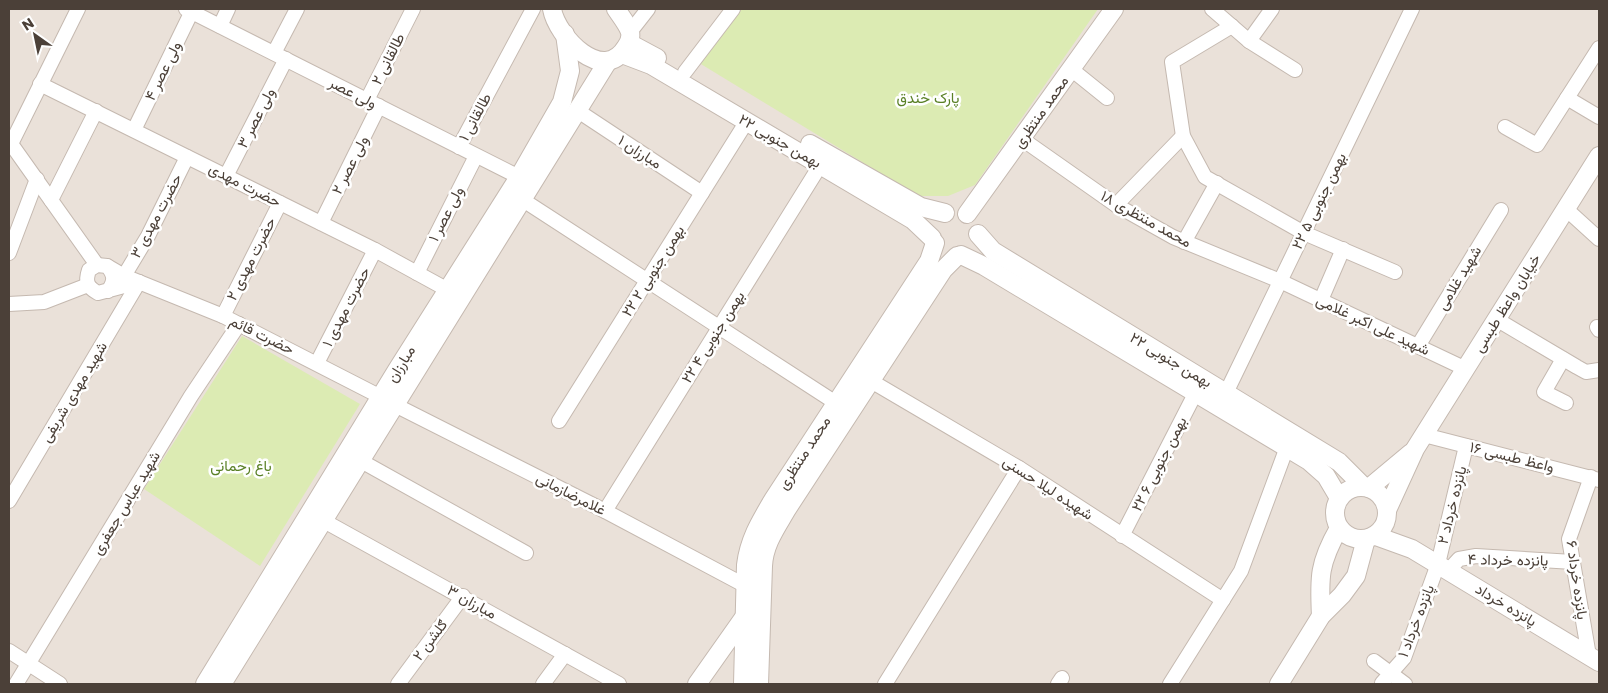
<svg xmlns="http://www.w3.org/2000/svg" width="1608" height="693" viewBox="0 0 1608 693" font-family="Poppins,Vazirmatn,sans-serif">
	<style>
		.residential { fill: #eae1d9 }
		.green { fill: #dcebb3 }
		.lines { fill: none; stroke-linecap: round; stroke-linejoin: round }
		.minor-casing { stroke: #c5b9b0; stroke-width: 16 }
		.tertiary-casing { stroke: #c5b9b0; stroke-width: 20 }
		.minor { stroke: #fff; stroke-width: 14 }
		.tertiary { stroke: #fff; stroke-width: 18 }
		.labels { text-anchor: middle; stroke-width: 5; stroke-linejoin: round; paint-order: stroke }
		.street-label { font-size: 15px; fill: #4b4038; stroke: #fff }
		.park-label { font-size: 15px; fill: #5a8027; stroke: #fff }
	</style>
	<rect width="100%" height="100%" fill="#f6f1eb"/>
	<rect class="residential" x="9" y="9" width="1590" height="675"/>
	<g class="green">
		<polygon points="730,9 1098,9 975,185 948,196 918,196 691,58"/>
		<polygon points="242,336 360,404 260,566 144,489"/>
	</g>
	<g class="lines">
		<defs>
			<g id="minor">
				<polyline points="186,9 519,177"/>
				<polyline points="1212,9 1249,41 1295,70"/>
				<polyline points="220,26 228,9"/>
				<polyline points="1232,26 1172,62 1183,136 1205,177 1304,233 1395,272"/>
				<polyline points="630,32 648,9"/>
				<polyline points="1249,41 1272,9"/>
				<polyline points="274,53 297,9"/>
				<polyline points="1071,69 1107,98"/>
				<polyline points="685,72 733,9"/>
				<polyline points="40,84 375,250 448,290"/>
				<polyline points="1567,98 1599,117"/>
				<polyline points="367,100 413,9"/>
				<polyline points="578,111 702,193"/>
				<polyline points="1505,127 1537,145 1599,48"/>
				<polyline points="134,130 192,11"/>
				<polyline points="1022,139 1116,205 1173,237 1280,281 1466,369"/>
				<polyline points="9,141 97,265"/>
				<polyline points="11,144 78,9"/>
				<polyline points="459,147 533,9"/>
				<polyline points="226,176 286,59"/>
				<polyline points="51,200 96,111"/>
				<polyline points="523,200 836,403"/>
				<polyline points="1116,205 1183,136"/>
				<polyline points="1566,209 1599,239"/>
				<polyline points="321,223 379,106"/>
				<polyline points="1184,242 1217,183"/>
				<polyline points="9,253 37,179"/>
				<polyline points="107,266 124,276 223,316 381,397"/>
				<polyline points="417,273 476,156"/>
				<polyline points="124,276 148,236 187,157"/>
				<path d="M 108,291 C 115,281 115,275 107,266 L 97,265 L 89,270 C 85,282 87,287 98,293 L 139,282"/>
				<polyline points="1321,300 1343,249"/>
				<polyline points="9,304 44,302 88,285"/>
				<polyline points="223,316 280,203"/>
				<polyline points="1496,319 1577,367 1586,372 1599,370"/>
				<polyline points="1597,327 1599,330"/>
				<polyline points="1418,346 1501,210"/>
				<polyline points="1563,359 1544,392 1566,403"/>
				<polyline points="317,363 375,250"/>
				<polyline points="871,381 1019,468 1223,600"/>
				<polyline points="1226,393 1412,9"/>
				<polyline points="395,405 605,511 746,586"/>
				<polyline points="559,421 747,121"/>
				<polyline points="1424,435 1599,480"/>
				<polyline points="361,461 526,553"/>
				<polyline points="9,501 139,282"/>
				<polyline points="605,511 821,164"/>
				<polyline points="324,521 619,684"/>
				<polyline points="1122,536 1196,392"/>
				<polyline points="1448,571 1459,559 1476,556 1573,562"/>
				<polyline points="9,651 60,684"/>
				<polyline points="1589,656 1569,539 1591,477"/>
				<polyline points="1374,661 1405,684"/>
				<polyline points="1382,683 1404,658 1438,564 1466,446"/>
				<polyline points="16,684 191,396 239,324"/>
				<polyline points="398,684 463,596"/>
				<polyline points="543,684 565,654"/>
				<polyline points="885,684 1019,468"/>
				<polyline points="1058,684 1062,678"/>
				<polyline points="1170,684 1241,571 1287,447"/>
			</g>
			<g id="tertiary">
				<path d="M 552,9 C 557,37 603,85 626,47 C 629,43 631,37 630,32 C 628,25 620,15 616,9"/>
				<polyline points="629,43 657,58"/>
				<polyline points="622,54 651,65 913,220 932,238"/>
				<polyline points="810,144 921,207 945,213"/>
				<polyline points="967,214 1114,9"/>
				<polyline points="978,234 993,251 1339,462 1364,487"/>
				<polyline points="961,255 984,266 1309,461 1326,476 1339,498"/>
				<circle cx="1361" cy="513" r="26"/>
				<polyline points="1369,488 1411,453"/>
				<polyline points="1388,508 1415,449 1599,156"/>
				<polyline points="1376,536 1412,549 1599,662"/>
				<path d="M 1321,616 C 1319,577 1319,563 1339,528"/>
				<polyline points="205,684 397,370 519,177 562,102 570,71 565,34"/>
				<polyline points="222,684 608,61"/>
				<polyline points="697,684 745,616"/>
				<path d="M 743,684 L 746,565 C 749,540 760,522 773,500 L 929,261 L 935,243"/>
				<path d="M 759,684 L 763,566 C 764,544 776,528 787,509 L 943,270 L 957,256"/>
				<polyline points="1279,684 1321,616 1342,595 1356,576 1366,539"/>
			</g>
		</defs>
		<use href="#minor" class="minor-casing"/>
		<use href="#tertiary" class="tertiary-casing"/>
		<use href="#minor" class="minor"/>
		<use href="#tertiary" class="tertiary"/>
	</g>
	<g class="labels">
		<g class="street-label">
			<text transform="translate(388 59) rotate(-63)" y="5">طالقانی ۲</text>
			<text transform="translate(163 71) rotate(-64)" y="5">ولی عصر ۴</text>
			<text transform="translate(353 93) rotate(27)" y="5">ولی عصر</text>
			<text transform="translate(1041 112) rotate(-55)" y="5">محمد منتظری</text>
			<text transform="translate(475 117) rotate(-62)" y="5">طالقانی ۱</text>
			<text transform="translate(256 118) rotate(-63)" y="5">ولی عصر ۳</text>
			<text transform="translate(780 141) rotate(30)" y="5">۲۲ بهمن جنوبی</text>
			<text transform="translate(640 152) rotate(33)" y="5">مبارزان ۱</text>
			<text transform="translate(350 165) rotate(-63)" y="5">ولی عصر ۲</text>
			<text transform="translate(245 185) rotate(27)" y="5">حضرت مهدی</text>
			<text transform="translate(1319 201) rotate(-64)" y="5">۲۲ بهمن جنوبی ۵</text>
			<text transform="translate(446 214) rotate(-63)" y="5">ولی عصر ۱</text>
			<text transform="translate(156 216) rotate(-62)" y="5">حضرت مهدی ۳</text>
			<text transform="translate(1146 219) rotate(29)" y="5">محمد منتظری ۱۸</text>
			<text transform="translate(251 259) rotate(-63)" y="5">حضرت مهدی ۲</text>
			<text transform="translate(653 271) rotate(-58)" y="5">۲۲ بهمن جنوبی ۲</text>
			<text transform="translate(1459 278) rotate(-59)" y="5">شهید غلامی</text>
			<text transform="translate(1507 303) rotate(-58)" y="5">خیابان واعظ طبسی</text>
			<text transform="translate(346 307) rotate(-63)" y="5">حضرت مهدی ۱</text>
			<text transform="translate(1373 325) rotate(25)" y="5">شهید علی اکبر غلامی</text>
			<text transform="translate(262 335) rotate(26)" y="5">حضرت قائم</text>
			<text transform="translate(713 337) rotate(-58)" y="5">۲۲ بهمن جنوبی ۴</text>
			<text transform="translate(1171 360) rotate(31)" y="5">۲۲ بهمن جنوبی</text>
			<text transform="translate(401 364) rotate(-58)" y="5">مبارزان</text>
			<text transform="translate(74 392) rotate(-59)" y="5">شهید مهدی شریفی</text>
			<text transform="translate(804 453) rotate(-57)" y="5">محمد منتظری</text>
			<text transform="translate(1512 457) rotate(14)" y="5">واعظ طبسی ۱۶</text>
			<text transform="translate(1159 464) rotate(-63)" y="5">۲۲ بهمن جنوبی ۶</text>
			<text transform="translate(1048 488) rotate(33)" y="5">شهیده لیلا حسنی</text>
			<text transform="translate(571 494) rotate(27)" y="5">غلامرضازمانی</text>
			<text transform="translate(126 503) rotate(-59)" y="5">شهید عباس جعفری</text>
			<text transform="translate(1452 505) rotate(-76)" y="5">پانزده خرداد ۲</text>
			<text transform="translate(1508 560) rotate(1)" y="5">پانزده خرداد ۴</text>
			<text transform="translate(1577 580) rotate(82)" y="5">پانزده خرداد ۶</text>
			<text transform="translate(472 602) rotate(29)" y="5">مبارزان ۳</text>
			<text transform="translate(1506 605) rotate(31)" y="5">پانزده خرداد</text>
			<text transform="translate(1416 621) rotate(-69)" y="5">پانزده خرداد ۱</text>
			<text transform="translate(430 640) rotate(-53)" y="5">ګلشن ۲</text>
		</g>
		<g class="park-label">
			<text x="928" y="103">پارک خندق</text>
			<text x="241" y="471">باغ رحمانی</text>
		</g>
	</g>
	<rect width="1608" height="693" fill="none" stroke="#4b4038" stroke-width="20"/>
	<g transform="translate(35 35) rotate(327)" stroke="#ffffff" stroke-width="4" paint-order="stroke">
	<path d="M0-4L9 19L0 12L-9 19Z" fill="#4b4038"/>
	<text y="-8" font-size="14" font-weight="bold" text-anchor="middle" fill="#4b4038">N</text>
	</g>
</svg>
